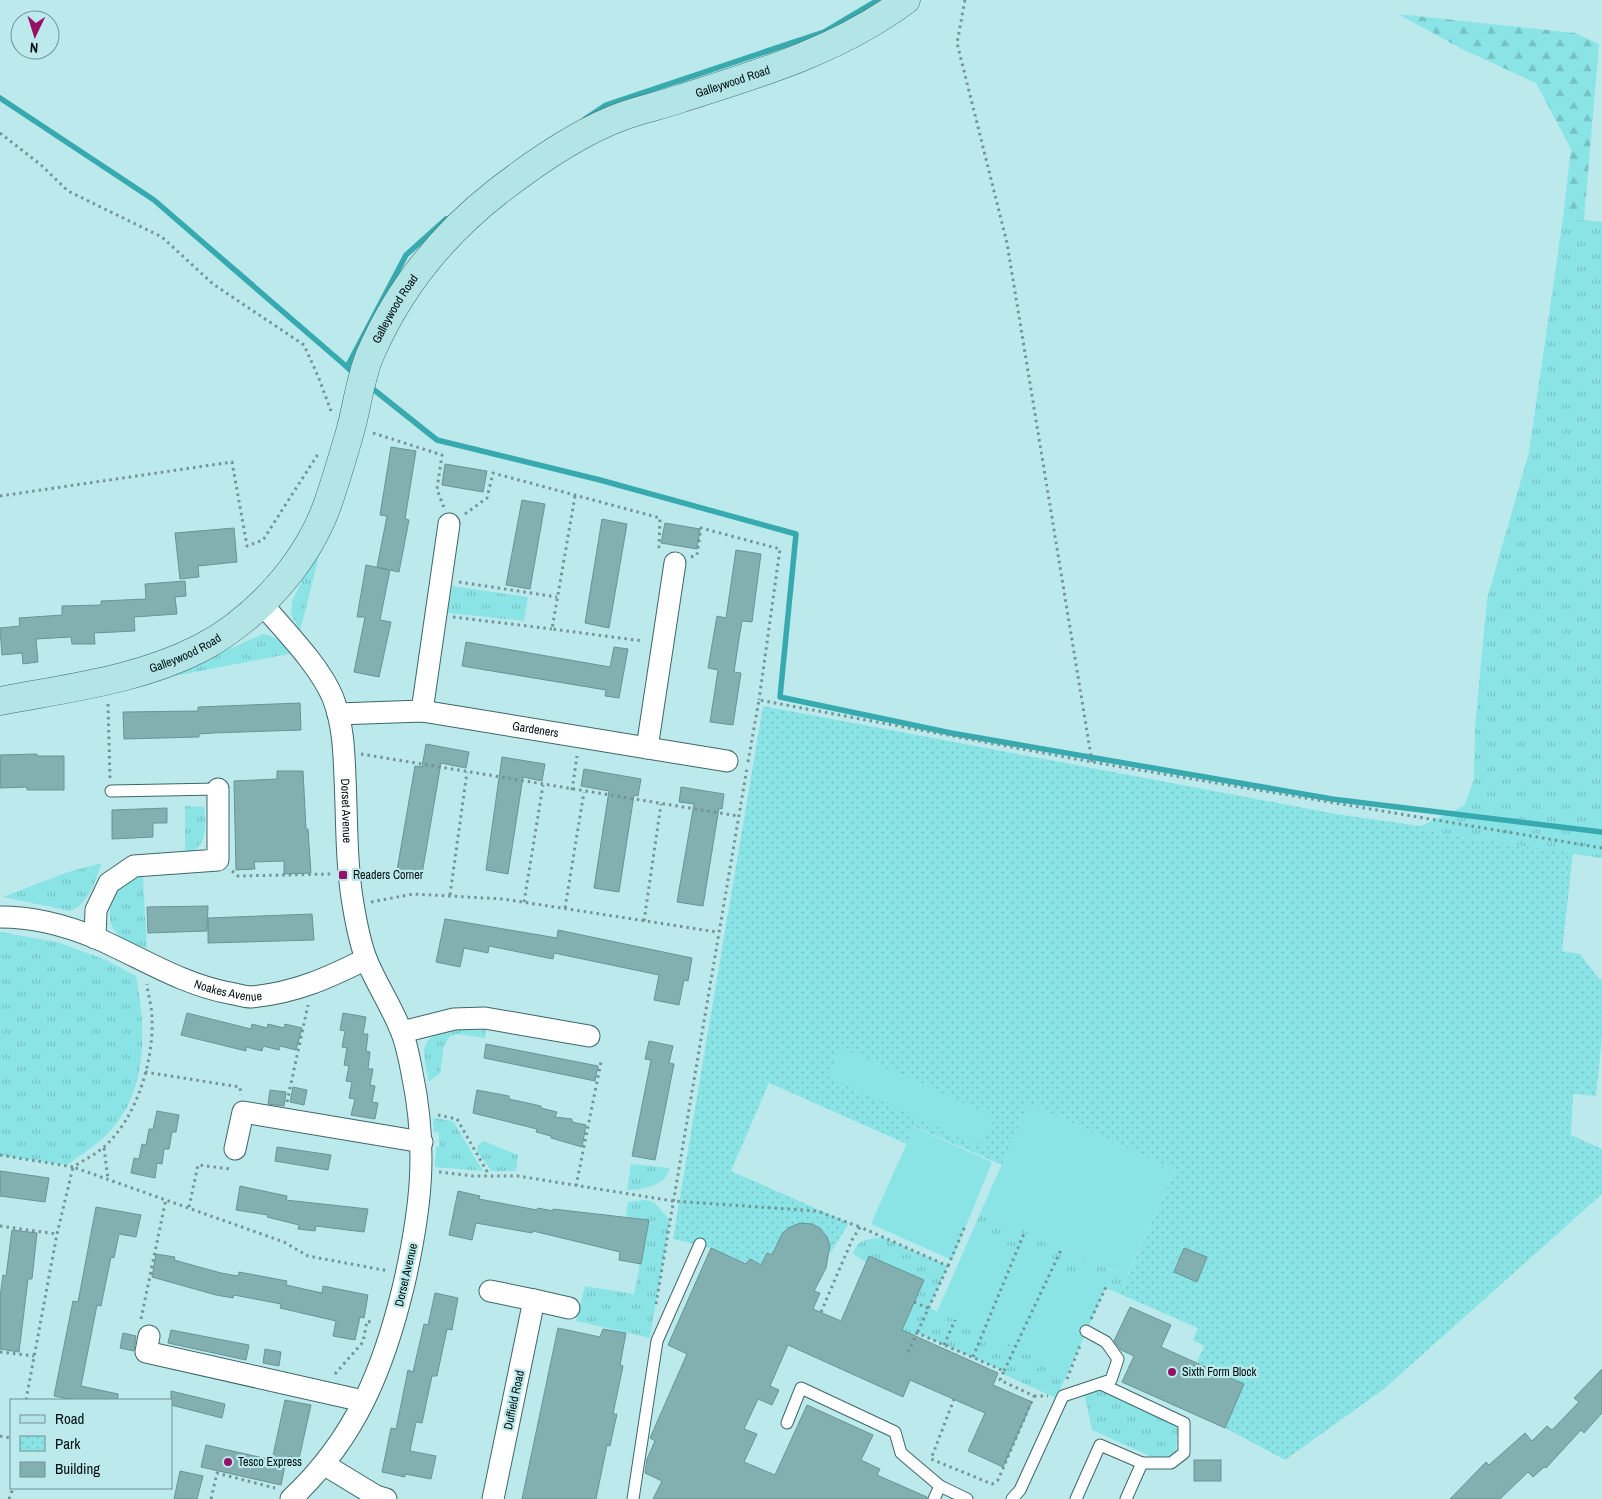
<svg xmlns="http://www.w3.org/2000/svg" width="1602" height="1499" viewBox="0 0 1602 1499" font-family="'Archivo Narrow',sans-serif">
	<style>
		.grass { fill: url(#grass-tufts) }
		.forest { fill: url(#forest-firs) }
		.park { fill: url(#park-dots) }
		.garden { fill: #8ae4e6 }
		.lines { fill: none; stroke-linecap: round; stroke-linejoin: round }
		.stream { stroke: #36aaae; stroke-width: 5.5 }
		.building { fill: #82afb0; stroke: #699496 }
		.lane-casing { stroke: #3d6768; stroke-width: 13 }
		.street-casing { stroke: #3d6768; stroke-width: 23 }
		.secondary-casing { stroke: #3d6768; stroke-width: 29 }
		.path { stroke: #739496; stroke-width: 3; stroke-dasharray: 2.5 4; stroke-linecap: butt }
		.lane { stroke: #fff; stroke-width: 11 }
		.street { stroke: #fff; stroke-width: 21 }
		.secondary { stroke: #b3e5e6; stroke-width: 28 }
		.poi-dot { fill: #961066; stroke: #bceaec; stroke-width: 2 }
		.labels { text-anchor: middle; stroke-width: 4.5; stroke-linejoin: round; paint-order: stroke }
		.street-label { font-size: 12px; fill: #010f10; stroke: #bceaec }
		.poi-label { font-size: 12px; fill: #010f10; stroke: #bceaec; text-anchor: start }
	</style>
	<defs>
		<pattern id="grass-tufts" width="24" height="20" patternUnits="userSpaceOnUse" patternTransform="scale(1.25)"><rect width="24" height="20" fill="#8ae4e6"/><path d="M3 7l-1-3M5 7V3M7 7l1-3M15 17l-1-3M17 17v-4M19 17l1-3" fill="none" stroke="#75c2c4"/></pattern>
		<pattern id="forest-firs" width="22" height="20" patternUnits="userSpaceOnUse" patternTransform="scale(1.25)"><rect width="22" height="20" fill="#8ae4e6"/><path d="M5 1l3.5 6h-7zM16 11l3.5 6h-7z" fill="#75c2c4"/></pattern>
		<pattern id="park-dots" width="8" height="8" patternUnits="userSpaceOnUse" patternTransform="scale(1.25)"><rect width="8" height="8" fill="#8ae4e6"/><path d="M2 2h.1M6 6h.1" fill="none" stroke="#75c2c4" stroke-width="1.8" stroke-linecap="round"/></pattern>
	</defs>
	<rect width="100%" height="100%" fill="#bceaec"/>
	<g class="grass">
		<polygon points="1563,218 1602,222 1602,858 1438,834 1421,826 1464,806 1474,779 1475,727 1487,599 1529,452"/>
		<polygon points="322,540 323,540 300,631 291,614 292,601"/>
		<polygon points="452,586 528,597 524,621 448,613"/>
		<path d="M 263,634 C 277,637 283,642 293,653 L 164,678 Z"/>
		<path d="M 185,806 L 204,807 C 206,823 208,851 185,853 Z"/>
		<path d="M 102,863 C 95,881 90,903 70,911 L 3,897 L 68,872 Z"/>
		<path d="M 138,877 L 143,877 L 147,948 C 139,945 129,943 122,938 C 107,928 107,908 116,893 C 120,885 130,881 138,877 Z"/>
		<path d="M 0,932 L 57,942 L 106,960 L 136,976 C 146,1027 148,1088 112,1129 C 100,1143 82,1154 67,1165 L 0,1155 Z"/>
		<path d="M 457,1029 L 486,1030 L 485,1038 L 458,1034 L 449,1037 L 444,1046 L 440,1074 L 429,1081 C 422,1047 417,1037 457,1029 Z"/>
		<polygon points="433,1118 453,1121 483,1171 435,1167 436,1147 439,1147 439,1133 434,1132"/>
		<polygon points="484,1141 518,1155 516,1171 492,1171 477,1152 478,1145"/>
		<path d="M 631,1164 L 670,1168 C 666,1186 642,1190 627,1190 Z"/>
		<polygon points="644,1200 654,1202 670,1220 650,1338 576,1321 585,1286 634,1294 649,1221 626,1216 628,1202"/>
		<polygon points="981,1211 1127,1277 1120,1294 973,1230"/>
		<path d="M 882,1237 L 948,1266 L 929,1308 L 1069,1371 L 1056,1398 L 1003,1374 L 1004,1371 L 917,1333 L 908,1352 L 895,1346 L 924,1280 L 869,1256 L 866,1262 L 853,1254 C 858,1238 867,1240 882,1237 Z"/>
		<polygon points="1101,1384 1178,1420 1176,1455 1159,1460 1092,1430 1083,1389"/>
	</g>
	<polygon class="forest" points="1398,14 1575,33 1599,44 1584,220 1563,218 1571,149 1536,83 1462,49"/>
	<path class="park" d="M 763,706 L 1336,814 L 1421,826 L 1438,834 L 1573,853 L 1562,951 L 1580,954 L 1599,979 L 1602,979 L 1602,1037 L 1596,1096 L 1573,1094 L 1571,1135 L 1602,1149 L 1602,1194 L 1384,1389 L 1285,1460 L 1225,1428 L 1244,1384 L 1197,1362 L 1204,1346 L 1193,1340 L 1198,1328 L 1120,1294 L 1175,1170 L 1029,1104 L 1002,1165 L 915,1127 L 907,1144 L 769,1083 L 731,1171 L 849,1223 L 830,1254 C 830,1215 780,1212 776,1257 L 767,1253 L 761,1265 L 750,1259 L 746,1263 L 711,1248 L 673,1239 Z"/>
	<g class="garden">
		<polygon points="840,1047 995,1117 981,1147 828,1077"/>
		<polygon points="1029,1104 1175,1170 1127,1277 981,1211"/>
		<polygon points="914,1127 992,1162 952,1260 871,1224"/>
		<polygon points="973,1230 1106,1287 1069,1371 937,1312"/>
	</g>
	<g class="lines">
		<g class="stream">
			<polyline points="0,98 154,200 347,367 406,255 446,219"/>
			<polyline points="585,119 606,105 824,32 878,0"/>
			<polyline points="347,367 355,375"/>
			<polyline points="368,385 437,440 600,480 796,534 780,697 951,733 1332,799 1602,832"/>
		</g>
	</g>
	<g class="building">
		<polygon points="391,447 416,451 405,519 409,520 399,572 390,570 380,620 391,622 379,677 354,672 365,617 357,617 366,565 389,570 377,567 387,516 380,515"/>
		<polygon points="445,464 487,471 483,492 442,485"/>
		<polygon points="522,500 545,504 530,589 506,585"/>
		<polygon points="602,519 627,524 609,628 585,623"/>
		<polygon points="665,523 700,529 697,549 661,543"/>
		<polygon points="234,528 237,562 198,566 199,577 180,579 175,533"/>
		<polygon points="736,550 761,554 752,622 742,621 739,639 734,672 741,673 733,725 710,722 718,670 708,668 717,616 726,618"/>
		<polygon points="185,581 186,596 175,597 177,614 134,617 135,631 94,633 95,644 72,644 71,637 36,639 38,662 23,664 22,653 2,655 0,628 20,626 19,618 62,615 62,606 101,605 101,601 146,599 145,584"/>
		<polygon points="466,642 610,667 614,647 628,649 619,698 605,696 606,690 462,666"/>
		<polygon points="300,703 301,730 213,733 199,734 199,737 124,739 123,712 198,711 198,707"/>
		<polygon points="426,744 469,752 466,768 441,763 421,880 396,876 415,766 422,767"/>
		<polygon points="37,754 37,756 64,756 64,790 27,790 27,787 0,788 0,755"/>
		<polygon points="502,757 545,764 542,781 523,777 508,874 486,870"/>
		<polygon points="584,769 641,779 638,796 634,795 619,892 594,888 609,791 581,786"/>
		<polygon points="277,771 303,771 306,829 308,829 311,873 284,874 284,861 254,862 255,869 236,870 234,781 277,779"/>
		<polygon points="681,787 724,794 722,809 719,808 703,906 677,902 694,804 679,802"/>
		<polygon points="167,808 167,823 153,823 153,837 112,839 112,810"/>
		<polygon points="208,906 207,931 148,933 147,907"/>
		<polygon points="312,914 314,940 208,943 208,918"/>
		<polygon points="445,919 557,938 558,930 692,958 688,981 684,980 679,1005 654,1000 659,975 554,953 553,959 489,946 488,953 464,948 460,967 436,962"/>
		<polygon points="187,1013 251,1029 252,1024 267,1028 268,1024 284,1028 285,1024 302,1028 296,1050 280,1046 279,1050 263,1046 262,1051 246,1047 246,1051 181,1035"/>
		<polygon points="343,1013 366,1017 363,1034 368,1034 366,1051 370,1052 368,1069 373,1069 370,1085 375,1086 372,1102 378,1103 375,1119 351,1115 355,1099 349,1098 352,1082 346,1081 349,1066 344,1065 347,1048 342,1047 345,1031 340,1030"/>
		<polygon points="649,1041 673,1046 669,1063 674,1064 655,1160 632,1156 651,1060 645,1059"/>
		<polygon points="486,1044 598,1066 595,1081 484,1058"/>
		<polygon points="293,1087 307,1090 304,1105 290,1102"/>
		<polygon points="270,1090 286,1092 284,1106 268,1104"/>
		<polygon points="477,1090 509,1096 509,1099 541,1106 541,1108 557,1112 555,1117 572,1119 572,1122 586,1125 582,1147 551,1138 551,1136 536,1132 537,1129 473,1113"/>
		<polygon points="157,1111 179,1115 176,1132 172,1132 169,1149 164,1149 162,1164 157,1163 155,1178 131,1173 134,1158 139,1159 142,1144 146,1145 149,1129 153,1129"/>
		<polygon points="277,1147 331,1155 328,1170 275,1161"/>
		<polygon points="0,1171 49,1178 45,1202 0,1196"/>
		<polygon points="240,1186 287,1196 286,1200 368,1209 364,1232 316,1226 315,1231 298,1229 299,1225 267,1217 268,1215 236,1210"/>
		<polygon points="458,1191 480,1196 479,1199 537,1210 538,1208 553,1211 553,1209 649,1220 641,1264 619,1260 620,1252 533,1231 532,1233 476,1223 472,1240 449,1235"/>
		<polygon points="96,1207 141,1215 136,1237 119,1234 114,1258 111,1257 101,1306 97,1305 81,1386 118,1394 118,1400 74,1400 54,1396 73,1301 78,1302"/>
		<polygon points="800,1223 812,1224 820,1228 827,1237 830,1245 826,1268 814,1291 820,1293 813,1309 841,1321 869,1256 924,1280 902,1330 998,1373 993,1385 1032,1402 1003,1467 968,1451 985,1413 910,1380 903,1397 788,1345 770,1386 779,1390 772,1405 758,1399 744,1429 757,1434 744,1462 775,1475 807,1405 873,1435 861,1460 880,1469 877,1475 927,1497 927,1499 653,1499 662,1481 645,1473 647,1459 655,1441 650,1438 687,1354 668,1345 711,1248 746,1264 750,1259 761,1265 767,1253 772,1255 782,1234 788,1228"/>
		<polygon points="12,1230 37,1233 32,1279 28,1279 19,1352 0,1349 0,1297 3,1275 6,1276"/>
		<polygon points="1184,1248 1207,1257 1197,1282 1174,1272"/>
		<polygon points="156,1254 175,1257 174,1260 221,1273 238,1276 239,1272 287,1281 286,1285 322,1293 323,1286 368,1295 364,1318 360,1317 355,1340 333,1336 336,1321 280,1308 281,1304 234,1295 233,1298 216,1295 152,1277"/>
		<polygon points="435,1293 458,1298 452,1330 447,1329 437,1376 432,1376 422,1423 416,1422 410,1451 436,1456 431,1479 405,1474 405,1477 382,1472 391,1428 396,1429 408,1370 413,1372 424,1324 428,1325"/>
		<polygon points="1130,1307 1171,1325 1161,1347 1244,1384 1225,1428 1122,1382 1134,1356 1121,1350 1114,1341"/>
		<polygon points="558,1328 600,1337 603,1329 626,1333 620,1365 623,1366 613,1414 617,1414 610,1446 607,1445 596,1499 522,1499"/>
		<polygon points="171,1330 249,1345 246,1360 168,1343"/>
		<polygon points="123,1333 136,1336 134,1351 120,1348"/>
		<polygon points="265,1349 281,1352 279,1366 263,1363"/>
		<polygon points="1602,1369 1602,1413 1584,1433 1581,1430 1546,1468 1544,1467 1533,1477 1528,1472 1500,1499 1450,1499 1486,1462 1489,1465 1525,1433 1532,1441 1547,1426 1552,1430 1579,1402 1574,1398"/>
		<polygon points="171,1391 225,1404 222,1418 171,1405"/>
		<polygon points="285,1400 311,1405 299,1459 287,1456 281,1485 201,1467 206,1445 272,1460"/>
		<rect x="1194" y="1460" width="27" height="21"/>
		<polygon points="180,1471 203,1476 197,1499 174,1499"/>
	</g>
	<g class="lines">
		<defs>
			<g id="lane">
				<polyline points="111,791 218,789"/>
				<polyline points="1101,1384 1184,1423 1184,1453 1171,1463 1142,1463"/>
				<polyline points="787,1423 801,1388 895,1432 901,1453 940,1486"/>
				<polyline points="633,1499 657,1341 700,1244"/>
				<polyline points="934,1499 940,1486 967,1499"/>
				<polyline points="1012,1499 1020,1490 1063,1396 1111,1380 1118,1359 1106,1342 1086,1331"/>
				<polyline points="1076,1499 1100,1445 1142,1463 1126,1499"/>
			</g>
			<g id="street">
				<path id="s1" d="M 263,605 C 285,631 320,666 333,698 C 343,724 344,750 345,778 C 347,820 346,863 353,904 C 356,922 360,944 367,961 C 376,983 390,1004 399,1026 C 406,1040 409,1057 412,1073 C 428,1149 421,1209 404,1284 C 384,1368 356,1438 291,1499"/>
				<polyline points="422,711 449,524"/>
				<path id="s2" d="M 338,714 L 422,711 L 727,761"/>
				<polyline points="647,748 675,563"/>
				<path id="s3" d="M 0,917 C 33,917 65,925 96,938 C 140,957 181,984 229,993 C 236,994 244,997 251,997 C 295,993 328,978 366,959"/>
				<polyline points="95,938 96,910 109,883 134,866 218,860 218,789"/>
				<polyline points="402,1032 454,1019 485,1018 589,1036"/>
				<polyline points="235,1149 243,1112 422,1142"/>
				<polyline points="490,1291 534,1300 493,1499"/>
				<polyline points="534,1300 569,1308"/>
				<polyline points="149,1336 146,1352 363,1401"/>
				<polyline points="325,1465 376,1496 386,1499"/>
			</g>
			<g id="secondary">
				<path id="s4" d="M 0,701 C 68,688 139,680 201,648 C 257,618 307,563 328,503 C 336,480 343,456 350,432 C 357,407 360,379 370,355 C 398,290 442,235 497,192 C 533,164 581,131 623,116 C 642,109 663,105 682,98 C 761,73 839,50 906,0"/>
			</g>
		</defs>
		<use href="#lane" class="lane-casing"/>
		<use href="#street" class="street-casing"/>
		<use href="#secondary" class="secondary-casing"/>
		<g class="path">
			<polyline points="965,0 957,43 1007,243 1092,762"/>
			<polyline points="0,133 41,165 68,191 162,237 213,284 304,345 318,376 331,411"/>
			<polyline points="373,433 442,455 437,489 444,508"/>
			<polyline points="0,496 232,462 247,546 263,540 318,454"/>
			<polyline points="575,496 552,629 643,641"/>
			<polyline points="465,514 487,498 493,473 660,518 659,547 661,550"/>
			<polyline points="691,557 697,555 701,528 780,549 759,700"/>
			<polyline points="459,582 557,597"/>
			<polyline points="453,617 552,629"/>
			<polyline points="108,704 110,778"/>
			<polyline points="361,754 738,816"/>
			<polyline points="748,762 759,700 1092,762 1602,848"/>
			<polyline points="572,790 577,756"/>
			<polyline points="232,871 238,876 331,874"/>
			<polyline points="450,895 467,772"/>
			<polyline points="371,902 413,894 503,899 717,932"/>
			<polyline points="524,902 543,785"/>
			<polyline points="565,908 584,792"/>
			<polyline points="644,921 661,804"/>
			<polyline points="145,1072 240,1087 241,1095"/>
			<polyline points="287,1102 308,1005"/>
			<polyline points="438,1115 457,1119 489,1175"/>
			<polyline points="104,1148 108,1179"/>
			<path d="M 0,1155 L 73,1167 C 84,1160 96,1154 105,1146 C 137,1117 154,1060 152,1018 C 152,1007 148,995 147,984"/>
			<polyline points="439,1172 473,1176 518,1176 673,1201 817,1211 860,1227"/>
			<polyline points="576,1186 601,1062"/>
			<polyline points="189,1207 198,1165 231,1169"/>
			<polyline points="0,1226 57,1234"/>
			<polyline points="948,1266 965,1226"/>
			<polyline points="914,1302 928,1308"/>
			<polyline points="656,1304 747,768"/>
			<polyline points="821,1312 852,1240 860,1227 948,1266 917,1333"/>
			<polyline points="141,1319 166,1199"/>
			<polyline points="1091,1319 1106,1287"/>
			<polyline points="944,1345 955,1320"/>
			<polyline points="0,1352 34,1356"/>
			<polyline points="908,1352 917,1333 1004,1371 1000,1380 1034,1396 998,1480 992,1484 931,1459 954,1399"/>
			<polyline points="973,1357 1025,1231"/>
			<polyline points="1004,1371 1062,1248"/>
			<polyline points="335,1374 363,1342 367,1321 374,1323"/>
			<polyline points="1067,1379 1081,1343"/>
			<polyline points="1034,1396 1048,1396"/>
			<polyline points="26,1400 57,1234 73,1167 284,1242 308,1256 389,1271"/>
			<polyline points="0,1436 11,1438"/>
			<polyline points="9,1499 13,1488"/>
			<polyline points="211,1499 217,1473 275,1488"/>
		</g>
		<use href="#lane" class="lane"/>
		<use href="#street" class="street"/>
		<use href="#secondary" class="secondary"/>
	</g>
	<g class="poi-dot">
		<rect x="338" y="870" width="10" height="10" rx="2.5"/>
		<circle cx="1172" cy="1372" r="5"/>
		<circle cx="228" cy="1462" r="5"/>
	</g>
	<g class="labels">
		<g class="street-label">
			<text dy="4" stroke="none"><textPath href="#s4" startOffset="1031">Galleywood Road</textPath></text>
			<text dy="4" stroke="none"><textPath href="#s4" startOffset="612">Galleywood Road</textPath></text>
			<text dy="4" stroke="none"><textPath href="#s4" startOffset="192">Galleywood Road</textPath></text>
			<text dy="4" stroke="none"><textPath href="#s2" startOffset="199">Gardeners</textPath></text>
			<text dy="4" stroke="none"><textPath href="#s1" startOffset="231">Dorset Avenue</textPath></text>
			<text dy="4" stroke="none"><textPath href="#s3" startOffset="242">Noakes Avenue</textPath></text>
			<text transform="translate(406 1275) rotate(-77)" y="4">Dorset Avenue</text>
			<text transform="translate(514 1400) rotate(-78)" y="4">Duffield Road</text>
		</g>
		<g class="poi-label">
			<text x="353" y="879">Readers Corner</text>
			<text x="1182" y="1376">Sixth Form Block</text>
			<text x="238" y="1466">Tesco Express</text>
		</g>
	</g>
	<rect x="10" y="1399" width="162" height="90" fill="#bceaec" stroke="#719294"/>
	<rect x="20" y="1415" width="25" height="8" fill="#b3e5e6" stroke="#719294"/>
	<text x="55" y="1424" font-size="15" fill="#010f10">Road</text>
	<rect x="20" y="1436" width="25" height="15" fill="url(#park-dots)" stroke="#719294"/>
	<text x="55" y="1449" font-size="15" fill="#010f10">Park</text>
	<rect x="20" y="1462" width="25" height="15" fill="#82afb0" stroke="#719294"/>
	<text x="55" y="1474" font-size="15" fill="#010f10">Building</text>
	<g transform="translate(35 35) rotate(184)"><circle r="24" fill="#bceaec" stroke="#719294"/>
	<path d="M0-4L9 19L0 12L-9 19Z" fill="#961066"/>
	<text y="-8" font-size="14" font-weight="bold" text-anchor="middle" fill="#010f10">N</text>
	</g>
</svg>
